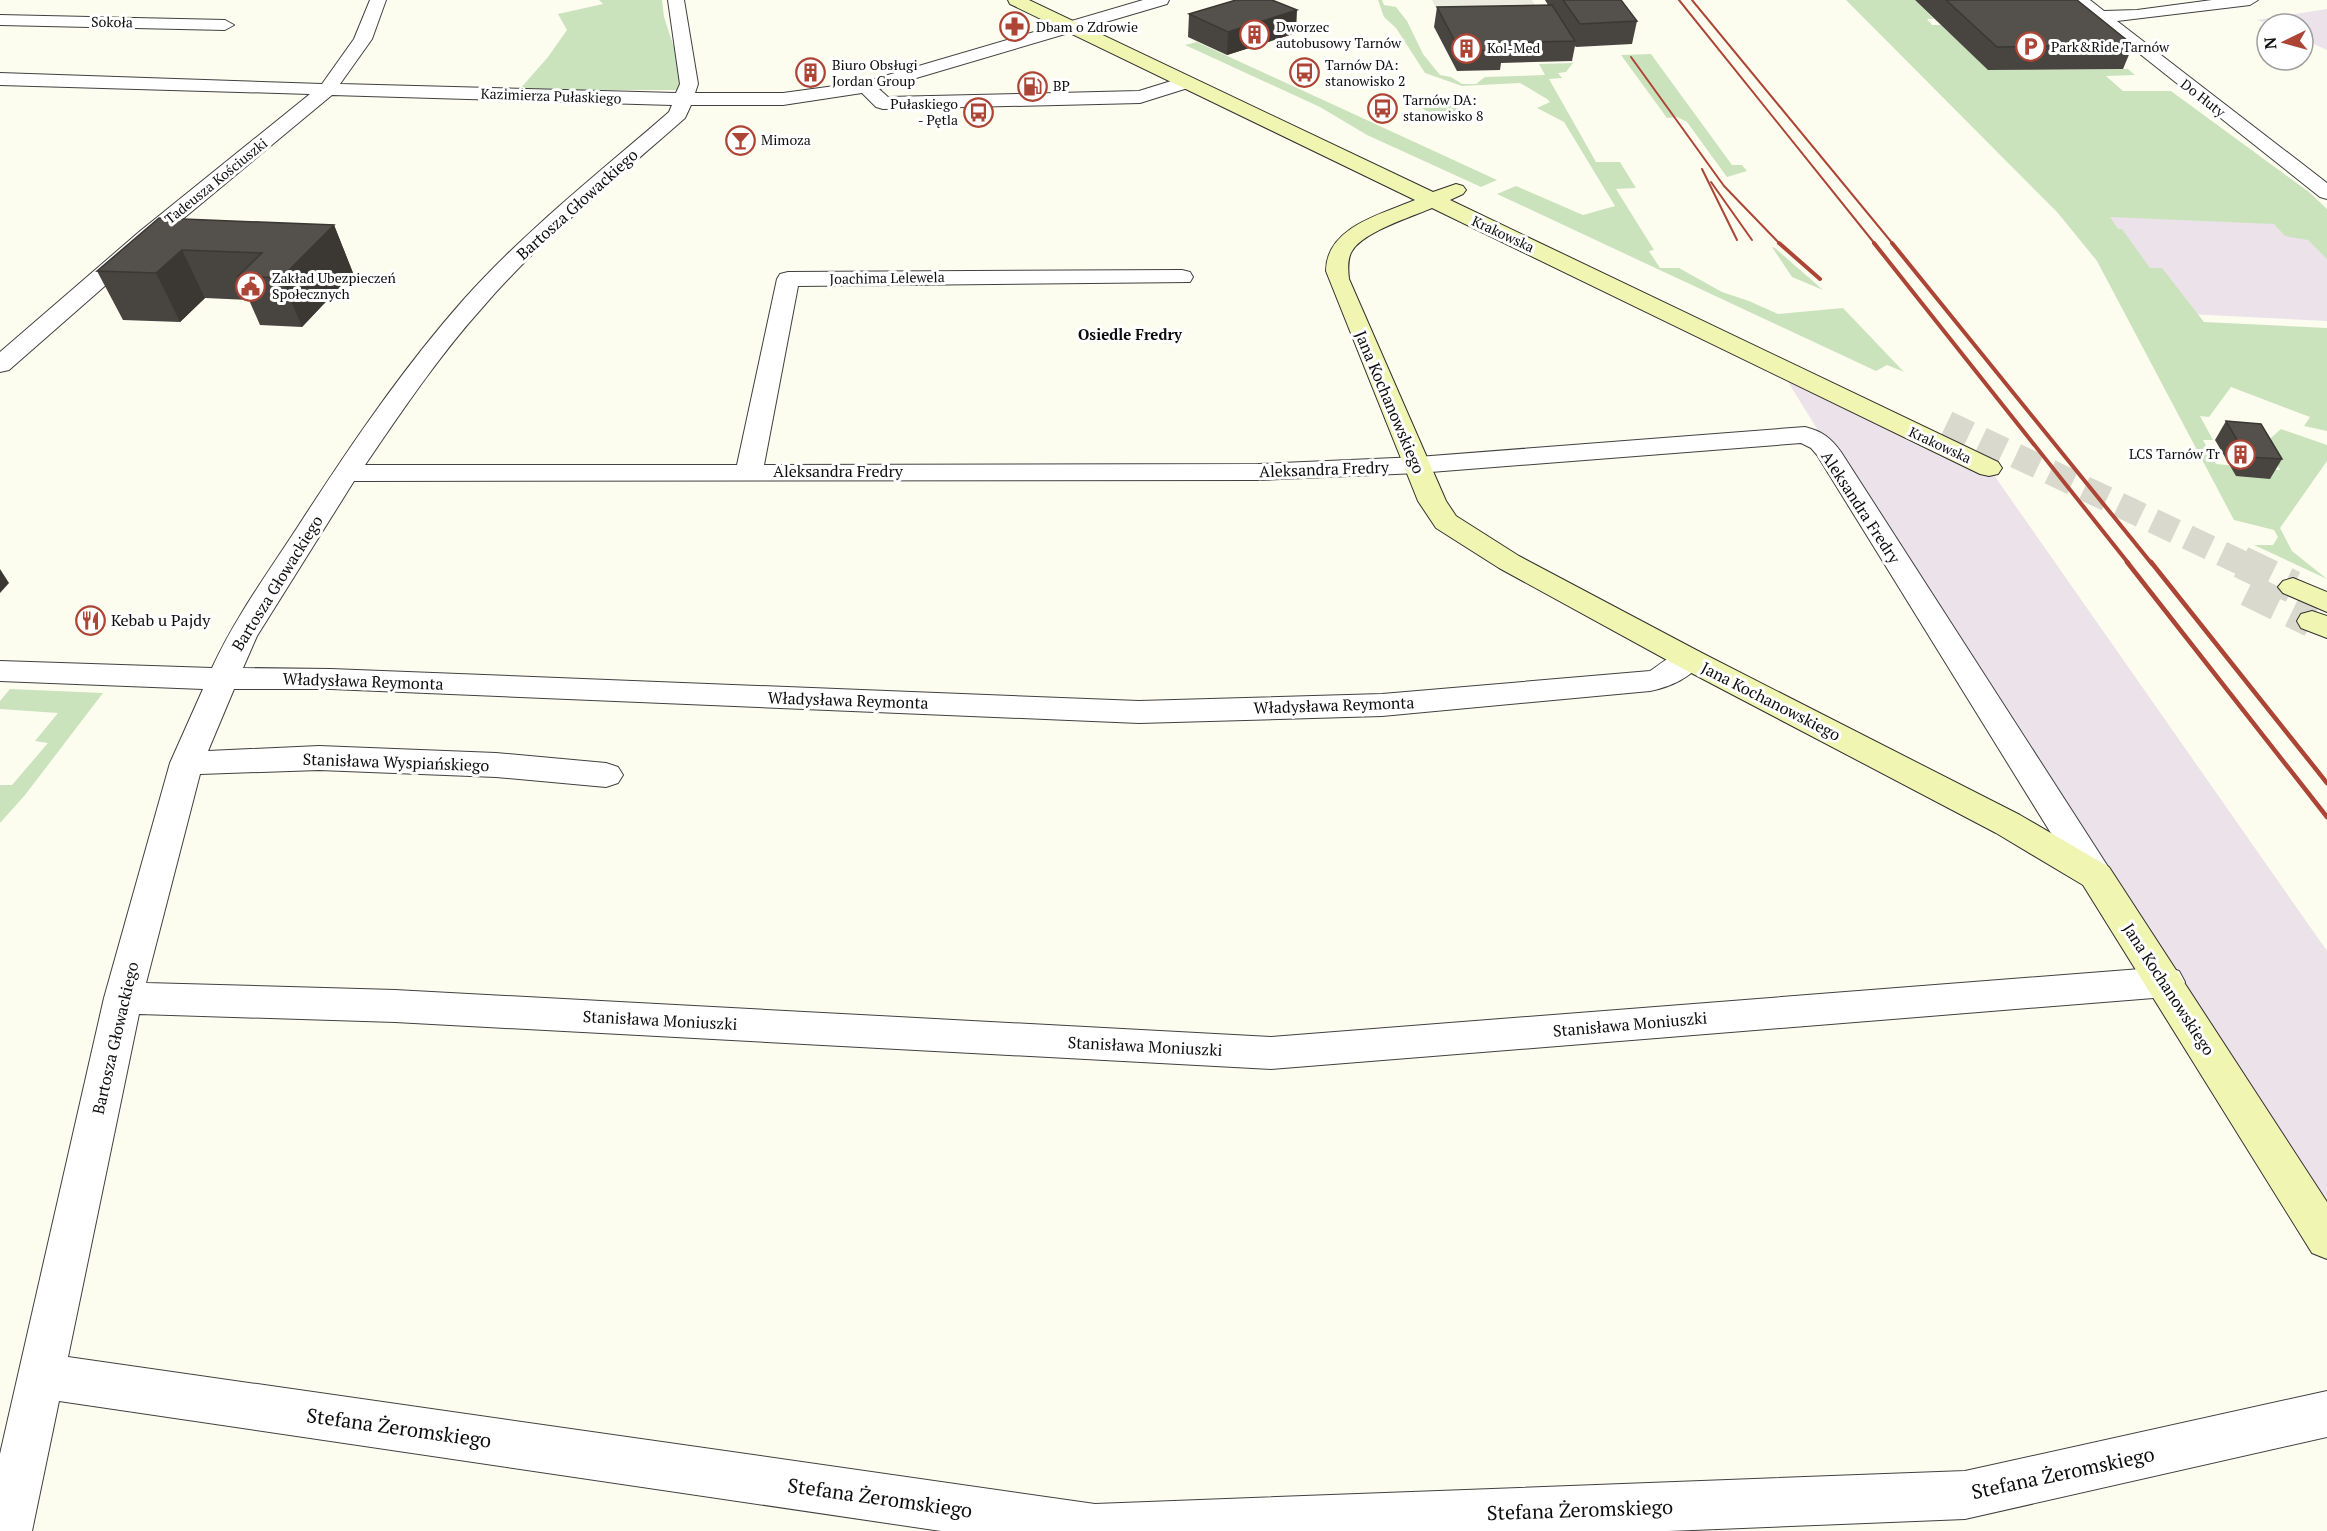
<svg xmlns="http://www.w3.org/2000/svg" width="2327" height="1531" viewBox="0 0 2327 1531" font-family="'PT Serif',serif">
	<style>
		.industrial { fill: #ebe2ea }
		.green { fill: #cae3bd }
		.plaza { fill: #ecebdf }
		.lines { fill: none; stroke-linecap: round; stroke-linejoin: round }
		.secondary-tunnel-far1 { stroke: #d9d9cd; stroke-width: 25; stroke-dasharray: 25 13; stroke-linecap: butt }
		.secondary-tunnel { stroke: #d9d9cd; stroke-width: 33; stroke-dasharray: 33 16; stroke-linecap: butt }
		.street-casing { stroke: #404040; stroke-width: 2 }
		.secondary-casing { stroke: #2f2f2f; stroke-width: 2 }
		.street { fill: #fff; fill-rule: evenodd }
		.secondary { fill: #f1f5b2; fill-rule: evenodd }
		.rail-far2 { stroke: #ac4536; stroke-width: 2 }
		.rail-far1 { stroke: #ac4536; stroke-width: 4 }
		.rail { stroke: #ac4536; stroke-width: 4.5 }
		.wall { fill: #484540 }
		.shaded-wall { fill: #3b3834 }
		.building { fill: #54504b; stroke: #3b3834; stroke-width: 1.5 }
		.labels { text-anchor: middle; stroke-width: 6; stroke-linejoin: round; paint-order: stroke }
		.far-street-label { font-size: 14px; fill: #0d0d0d; stroke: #fff }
		.far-poi-label { font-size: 14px; fill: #0d0d0d; stroke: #fff; text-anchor: start }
		.far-neighbourhood-label { font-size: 15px; font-weight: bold; fill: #0d0d0d; stroke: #fff }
		.street-label { font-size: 16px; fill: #0d0d0d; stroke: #fff }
		.poi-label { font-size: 16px; fill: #0d0d0d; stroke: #fff; text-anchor: start }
		.near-street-label { font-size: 20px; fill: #0d0d0d; stroke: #fff }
	</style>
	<rect width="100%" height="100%" fill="#fdfdef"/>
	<g class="industrial">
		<polygon points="2327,9 2327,50 2303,39 2303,24 2268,24 2257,20"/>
		<polygon points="2104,215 2327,223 2327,321 2188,314"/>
		<polygon points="1780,369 1989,468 2327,951 2327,1225 2074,844"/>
	</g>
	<g class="green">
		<polygon points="599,0 662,0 664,17 688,90 519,90 548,57 567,30 558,14 603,4"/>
		<polygon points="1378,0 1382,0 1384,5 1396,7 1407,21 1423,54 1440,75 1451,77 1462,84 1476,84 1485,77 1545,75 1539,64 1573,63 1566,72 1558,73 1562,78 1549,79 1596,162 1620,162 1636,188 1616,189 1654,250 1649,251 1660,268 1679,268 1722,292 1749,301 1778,314 1843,308 1904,372 1887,365 1876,371 1497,194 1516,186 1583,215 1615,206 1564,122 1537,108 1550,102 1547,99 1520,83 1462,86 1425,73 1396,28 1384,17"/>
		<polygon points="1846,0 1915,0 1934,19 1927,19 1932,25 1941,25 1989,70 2128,69 2135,75 2106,76 2123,91 2171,91 2309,192 2327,209 2327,259 2308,240 2285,236 2274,224 2110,217 2118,229 2122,229 2150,268 2162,268 2204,322 2327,328 2327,431 2304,426 2310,417 2231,387 2209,417 2200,416 2213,440 2203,440 2216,464 2280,470 2264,444 2281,429 2327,445 2327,461 2280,528 2292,551 2327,579 2254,545 2273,545 2278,537 2274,530 2234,520 2097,261 2057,212"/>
		<polygon points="1197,42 1497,180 1481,187 1367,135 1320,107 1185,45"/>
		<polygon points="1651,54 1732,165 1742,165 1747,171 1727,177 1687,122 1677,117 1667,118 1621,55"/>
		<path d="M 1437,99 L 1460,105 L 1460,111 C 1448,118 1431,117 1421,107 L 1426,100 Z"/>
		<polygon points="1772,247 1775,248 1823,290 1792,277"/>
		<polygon points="10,689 103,693 25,795 0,823 0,785 12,785 48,743 35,741 58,713 0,709 0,701"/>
	</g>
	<polygon class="plaza" points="1432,0 1532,0 1535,6 1436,8"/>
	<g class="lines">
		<polyline class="secondary-tunnel-far1" points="1947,423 2244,564"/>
		<g class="secondary-tunnel">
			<polyline points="2241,562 2293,587"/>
			<polyline points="2248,590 2312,621"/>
		</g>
		<defs>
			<g id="street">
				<path d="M 370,0 L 386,0 L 372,39 L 340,84 L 676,93 L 680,84 L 668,0 L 684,0 L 698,84 L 695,93 L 783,93 L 864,82 L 1143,0 L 1169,0 L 1167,4 L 879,89 L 888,97 L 1139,91 L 1184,77 L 1193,83 L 1191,87 L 1140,103 L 883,109 L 876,107 L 862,93 L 783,105 L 691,105 L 685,118 C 616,179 542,238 482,308 C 438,357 402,411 365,465 L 737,465 L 777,279 L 780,274 L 788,272 L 1182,270 L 1190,272 L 1193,277 L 1190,282 L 798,286 L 764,465 L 1258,464 L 1418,457 L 1805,427 C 1822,431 1831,438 1841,452 L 2114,876 L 2109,885 L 2096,889 L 2083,885 L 1817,455 L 1811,448 L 1801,443 L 1418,473 L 1258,480 L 354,481 L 257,636 L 243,668 L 331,669 L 1139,701 L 1382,694 L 1650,671 C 1667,660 1679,646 1700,652 L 1704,659 C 1693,677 1670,687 1650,691 L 1382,716 L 1139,723 L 331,689 L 234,689 L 208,751 L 319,746 L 496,753 L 606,763 L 618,767 L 623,775 L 618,783 L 606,787 L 496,777 L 319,770 L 200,774 L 146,983 L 395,990 L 1271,1037 L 2166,967 L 2179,971 L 2185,982 L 2179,993 L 2166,997 L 1271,1069 L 395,1022 L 139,1014 L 68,1357 L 1095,1504 L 1965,1471 L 2327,1391 L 2327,1437 L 1965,1519 L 1668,1531 L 941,1531 L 59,1401 L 32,1531 L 0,1531 L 0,1454 L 104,998 L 170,763 L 203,689 L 0,681 L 0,661 L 212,668 C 235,618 267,574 297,528 C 348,449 402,369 465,298 C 526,230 600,172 669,112 L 672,105 L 332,95 L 155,242 L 9,370 L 0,372 L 0,352 L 139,232 L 310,94 L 0,85 L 0,73 L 322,84 L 354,39 Z"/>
				<polygon points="2072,0 2090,0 2104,11 2137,10 2212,0 2258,0 2250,5 2117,21 2327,183 2327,199 2320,197"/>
				<polygon points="0,15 225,20 234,25 225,30 0,25"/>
			</g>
			<g id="secondary">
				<path d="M 1008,0 L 1029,0 L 1433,192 L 1456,184 L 1463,186 L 1466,190 L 1463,194 L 1450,200 L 1998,462 L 2002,468 L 1998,474 L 1989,476 L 1980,474 L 1432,208 C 1411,217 1363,232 1352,251 C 1347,259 1348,270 1349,279 L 1446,501 L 1456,516 L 1519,556 L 1700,652 L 2020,815 L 2109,867 L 2327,1202 L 2327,1259 L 2312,1253 L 2083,885 L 1996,833 L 1678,666 L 1499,568 L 1436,528 L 1418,501 L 1326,271 C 1326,227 1382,214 1415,200 L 1010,4 Z"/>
				<polygon points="2293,578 2327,592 2327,612 2283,593 2278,587 2283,581"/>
				<polygon points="2312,611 2327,616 2327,638 2301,628 2297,621 2301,614"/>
			</g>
		</defs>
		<use href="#street" class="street-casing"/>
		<use href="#secondary" class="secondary-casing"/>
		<use href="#street" class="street"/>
		<use href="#secondary" class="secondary"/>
		<g class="rail-far2">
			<polyline points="1679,0 1875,244"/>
			<polyline points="1692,0 1893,244"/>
			<polyline points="1631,57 1724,186 1780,244"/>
			<polyline points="1702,169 1737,240"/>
			<polyline points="1711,182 1752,240"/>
		</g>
		<g class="rail-far1">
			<polyline points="1779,243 1820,279"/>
			<polyline points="1874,243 2129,564"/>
			<polyline points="1892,243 2152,564"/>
		</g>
		<g class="rail">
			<polyline points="2127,562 2327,817"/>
			<polyline points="2151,562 2327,783"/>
		</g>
	</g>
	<g class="wall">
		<polygon points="1545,0 1621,0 1637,21 1632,44 1576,47 1575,46 1572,61 1501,63 1500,70 1457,71 1434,27 1437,7 1548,5"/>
		<polygon points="1915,0 2077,0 2133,45 2123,69 1988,70"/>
		<polygon points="1189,14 1296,33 1227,55 1188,37"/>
		<polygon points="159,218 334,225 353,273 302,327 260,325 249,300 205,298 180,322 123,320 97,271"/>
		<polygon points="2226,421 2282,459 2270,479 2236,476 2215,440"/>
	</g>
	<g class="shaded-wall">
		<polygon points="1297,10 1296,33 1227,55 1228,32"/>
		<polygon points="334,225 353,273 302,327 281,278"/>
		<polygon points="182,250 205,298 180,322 156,273"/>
		<polygon points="0,569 9,583 0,593"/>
	</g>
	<g class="building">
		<polygon points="1236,0 1272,0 1297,10 1228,32 1189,14"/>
		<polygon points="1563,0 1621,0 1637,21 1580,24"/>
		<polygon points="1946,0 2077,0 2133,45 1997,47"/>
		<polygon points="1552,5 1575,41 1499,43 1503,50 1460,51 1437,7"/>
		<polygon points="159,218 334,225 281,278 238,276 262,253 182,250 156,273 97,271"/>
		<polygon points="2226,421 2261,424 2282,459 2247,457"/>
	</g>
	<defs>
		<symbol id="pharmacy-ring" viewBox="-11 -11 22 22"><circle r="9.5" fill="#fff" stroke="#ac4536" stroke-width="1.5"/><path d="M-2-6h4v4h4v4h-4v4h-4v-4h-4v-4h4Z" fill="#ac4536"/></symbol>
		<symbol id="building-ring" viewBox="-11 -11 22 22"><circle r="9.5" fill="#fff" stroke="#ac4536" stroke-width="1.5"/><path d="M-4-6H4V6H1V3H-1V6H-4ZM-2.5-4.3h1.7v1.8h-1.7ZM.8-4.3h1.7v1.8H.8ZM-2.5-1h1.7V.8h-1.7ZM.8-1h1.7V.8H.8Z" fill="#ac4536"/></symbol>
		<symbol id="parking-ring" viewBox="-11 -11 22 22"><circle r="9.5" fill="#fff" stroke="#ac4536" stroke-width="1.5"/><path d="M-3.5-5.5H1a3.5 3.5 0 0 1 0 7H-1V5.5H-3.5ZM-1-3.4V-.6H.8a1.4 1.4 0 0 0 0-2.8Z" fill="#ac4536"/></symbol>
		<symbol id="bus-ring" viewBox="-11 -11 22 22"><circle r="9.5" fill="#fff" stroke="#ac4536" stroke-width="1.5"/><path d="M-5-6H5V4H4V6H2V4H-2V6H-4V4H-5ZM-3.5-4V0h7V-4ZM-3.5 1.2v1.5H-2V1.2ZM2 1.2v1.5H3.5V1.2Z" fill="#ac4536"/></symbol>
		<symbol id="fuel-ring" viewBox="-11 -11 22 22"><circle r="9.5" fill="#fff" stroke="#ac4536" stroke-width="1.5"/><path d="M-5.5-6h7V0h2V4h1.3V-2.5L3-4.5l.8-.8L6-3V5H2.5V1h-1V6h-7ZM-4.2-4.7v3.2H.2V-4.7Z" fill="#ac4536"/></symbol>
		<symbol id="bar-ring" viewBox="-11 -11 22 22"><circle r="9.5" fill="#fff" stroke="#ac4536" stroke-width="1.5"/><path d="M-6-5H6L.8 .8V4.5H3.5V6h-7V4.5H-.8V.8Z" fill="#ac4536"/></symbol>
		<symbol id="civic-ring" viewBox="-11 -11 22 22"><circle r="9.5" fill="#fff" stroke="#ac4536" stroke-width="1.5"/><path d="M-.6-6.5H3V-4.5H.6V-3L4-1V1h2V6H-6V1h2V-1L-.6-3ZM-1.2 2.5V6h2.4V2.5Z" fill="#ac4536"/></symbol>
		<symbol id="restaurant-ring" viewBox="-11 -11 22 22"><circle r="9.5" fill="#fff" stroke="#ac4536" stroke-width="1.5"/><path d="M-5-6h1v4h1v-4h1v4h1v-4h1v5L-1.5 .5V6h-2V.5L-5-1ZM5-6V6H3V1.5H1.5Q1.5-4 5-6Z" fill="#ac4536"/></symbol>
	</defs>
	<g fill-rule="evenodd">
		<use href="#pharmacy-ring" x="998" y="10" width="33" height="33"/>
		<use href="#building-ring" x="1238" y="18" width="33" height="33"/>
		<use href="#parking-ring" x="2014" y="30" width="33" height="33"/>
		<use href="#building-ring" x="1450" y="32" width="33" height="33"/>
		<use href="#building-ring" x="794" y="56" width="33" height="33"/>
		<use href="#bus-ring" x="1288" y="56" width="33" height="33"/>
		<use href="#fuel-ring" x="1016" y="70" width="33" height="33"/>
		<use href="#bus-ring" x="1366" y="92" width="33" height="33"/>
		<use href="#bus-ring" x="962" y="96" width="33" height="33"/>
		<use href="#bar-ring" x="724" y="124" width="33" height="33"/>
		<use href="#civic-ring" x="234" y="270" width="33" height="33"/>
		<use href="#building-ring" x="2224" y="438" width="33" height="33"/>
		<use href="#restaurant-ring" x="74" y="604" width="33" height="33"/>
	</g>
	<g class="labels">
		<g class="far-street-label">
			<text transform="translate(112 22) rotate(1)" y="5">Sokoła</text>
			<text transform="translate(551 96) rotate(2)" y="5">Kazimierza Pułaskiego</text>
			<text transform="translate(2203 98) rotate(38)" y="5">Do Huty</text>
			<text transform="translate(216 181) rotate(-39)" y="5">Tadeusza Kościuszki</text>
			<text transform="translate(1503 234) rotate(25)" y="5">Krakowska</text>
			<text transform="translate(887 278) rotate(-1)" y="5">Joachima Lelewela</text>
			<text transform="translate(1940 445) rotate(25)" y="5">Krakowska</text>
		</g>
		<g class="far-poi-label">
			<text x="1036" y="32">Dbam o Zdrowie</text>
			<text x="1276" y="32">Dworzec<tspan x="1276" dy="16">autobusowy Tarnów</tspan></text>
			<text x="2051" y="52">Park&amp;Ride Tarnów</text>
			<text x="1487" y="53">Kol-Med</text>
			<text x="832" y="70">Biuro Obsługi<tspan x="832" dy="16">Jordan Group</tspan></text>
			<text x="1325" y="70">Tarnów DA:<tspan x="1325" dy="16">stanowisko 2</tspan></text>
			<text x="1053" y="91">BP</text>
			<text x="1403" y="105">Tarnów DA:<tspan x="1403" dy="16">stanowisko 8</tspan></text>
			<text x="958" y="109" text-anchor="end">Pułaskiego<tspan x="958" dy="16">- Pętla</tspan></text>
			<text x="761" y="145">Mimoza</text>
			<text x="272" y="283">Zakład Ubezpieczeń<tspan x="272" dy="16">Społecznych</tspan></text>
			<text x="2220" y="459" text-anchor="end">LCS Tarnów Tr</text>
		</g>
		<g class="far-neighbourhood-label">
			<text x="1130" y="340">Osiedle Fredry</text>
		</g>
		<g class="street-label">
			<text transform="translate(577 204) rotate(-42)" y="6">Bartosza Głowackiego</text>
			<text transform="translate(1390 402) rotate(67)" y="6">Jana Kochanowskiego</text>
			<text transform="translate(1324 469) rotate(-2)" y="6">Aleksandra Fredry</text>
			<text x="838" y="477">Aleksandra Fredry</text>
			<text transform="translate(1861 507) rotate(57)" y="6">Aleksandra Fredry</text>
			<text transform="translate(277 583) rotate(-58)" y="6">Bartosza Głowackiego</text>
			<text transform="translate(363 681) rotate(2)" y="6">Władysława Reymonta</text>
			<text transform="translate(848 700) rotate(2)" y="6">Władysława Reymonta</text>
			<text transform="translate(1771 701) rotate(27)" y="6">Jana Kochanowskiego</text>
			<text transform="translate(1334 705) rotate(-2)" y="6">Władysława Reymonta</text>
			<text transform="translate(396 762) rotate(2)" y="6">Stanisława Wyspiańskiego</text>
			<text transform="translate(2169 989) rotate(57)" y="6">Jana Kochanowskiego</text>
			<text transform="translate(660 1020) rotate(3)" y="6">Stanisława Moniuszki</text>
			<text transform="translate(1630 1024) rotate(-5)" y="6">Stanisława Moniuszki</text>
			<text transform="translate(115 1038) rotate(-77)" y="6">Bartosza Głowackiego</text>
			<text transform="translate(1145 1046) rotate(3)" y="6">Stanisława Moniuszki</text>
		</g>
		<g class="poi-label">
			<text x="111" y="626">Kebab u Pajdy</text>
		</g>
		<g class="near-street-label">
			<text transform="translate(399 1428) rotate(8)" y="7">Stefana Żeromskiego</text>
			<text transform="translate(2063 1473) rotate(-12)" y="7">Stefana Żeromskiego</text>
			<text transform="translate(880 1498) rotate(8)" y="7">Stefana Żeromskiego</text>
			<text transform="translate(1580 1510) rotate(-2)" y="7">Stefana Żeromskiego</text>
		</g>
	</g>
	<g transform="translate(2285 42) rotate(265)"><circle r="28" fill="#ffffff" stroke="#9e9e9e" stroke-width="1.5"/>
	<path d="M0-4.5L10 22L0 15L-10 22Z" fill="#ac4536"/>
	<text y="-9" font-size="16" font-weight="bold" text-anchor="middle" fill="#0d0d0d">N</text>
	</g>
</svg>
